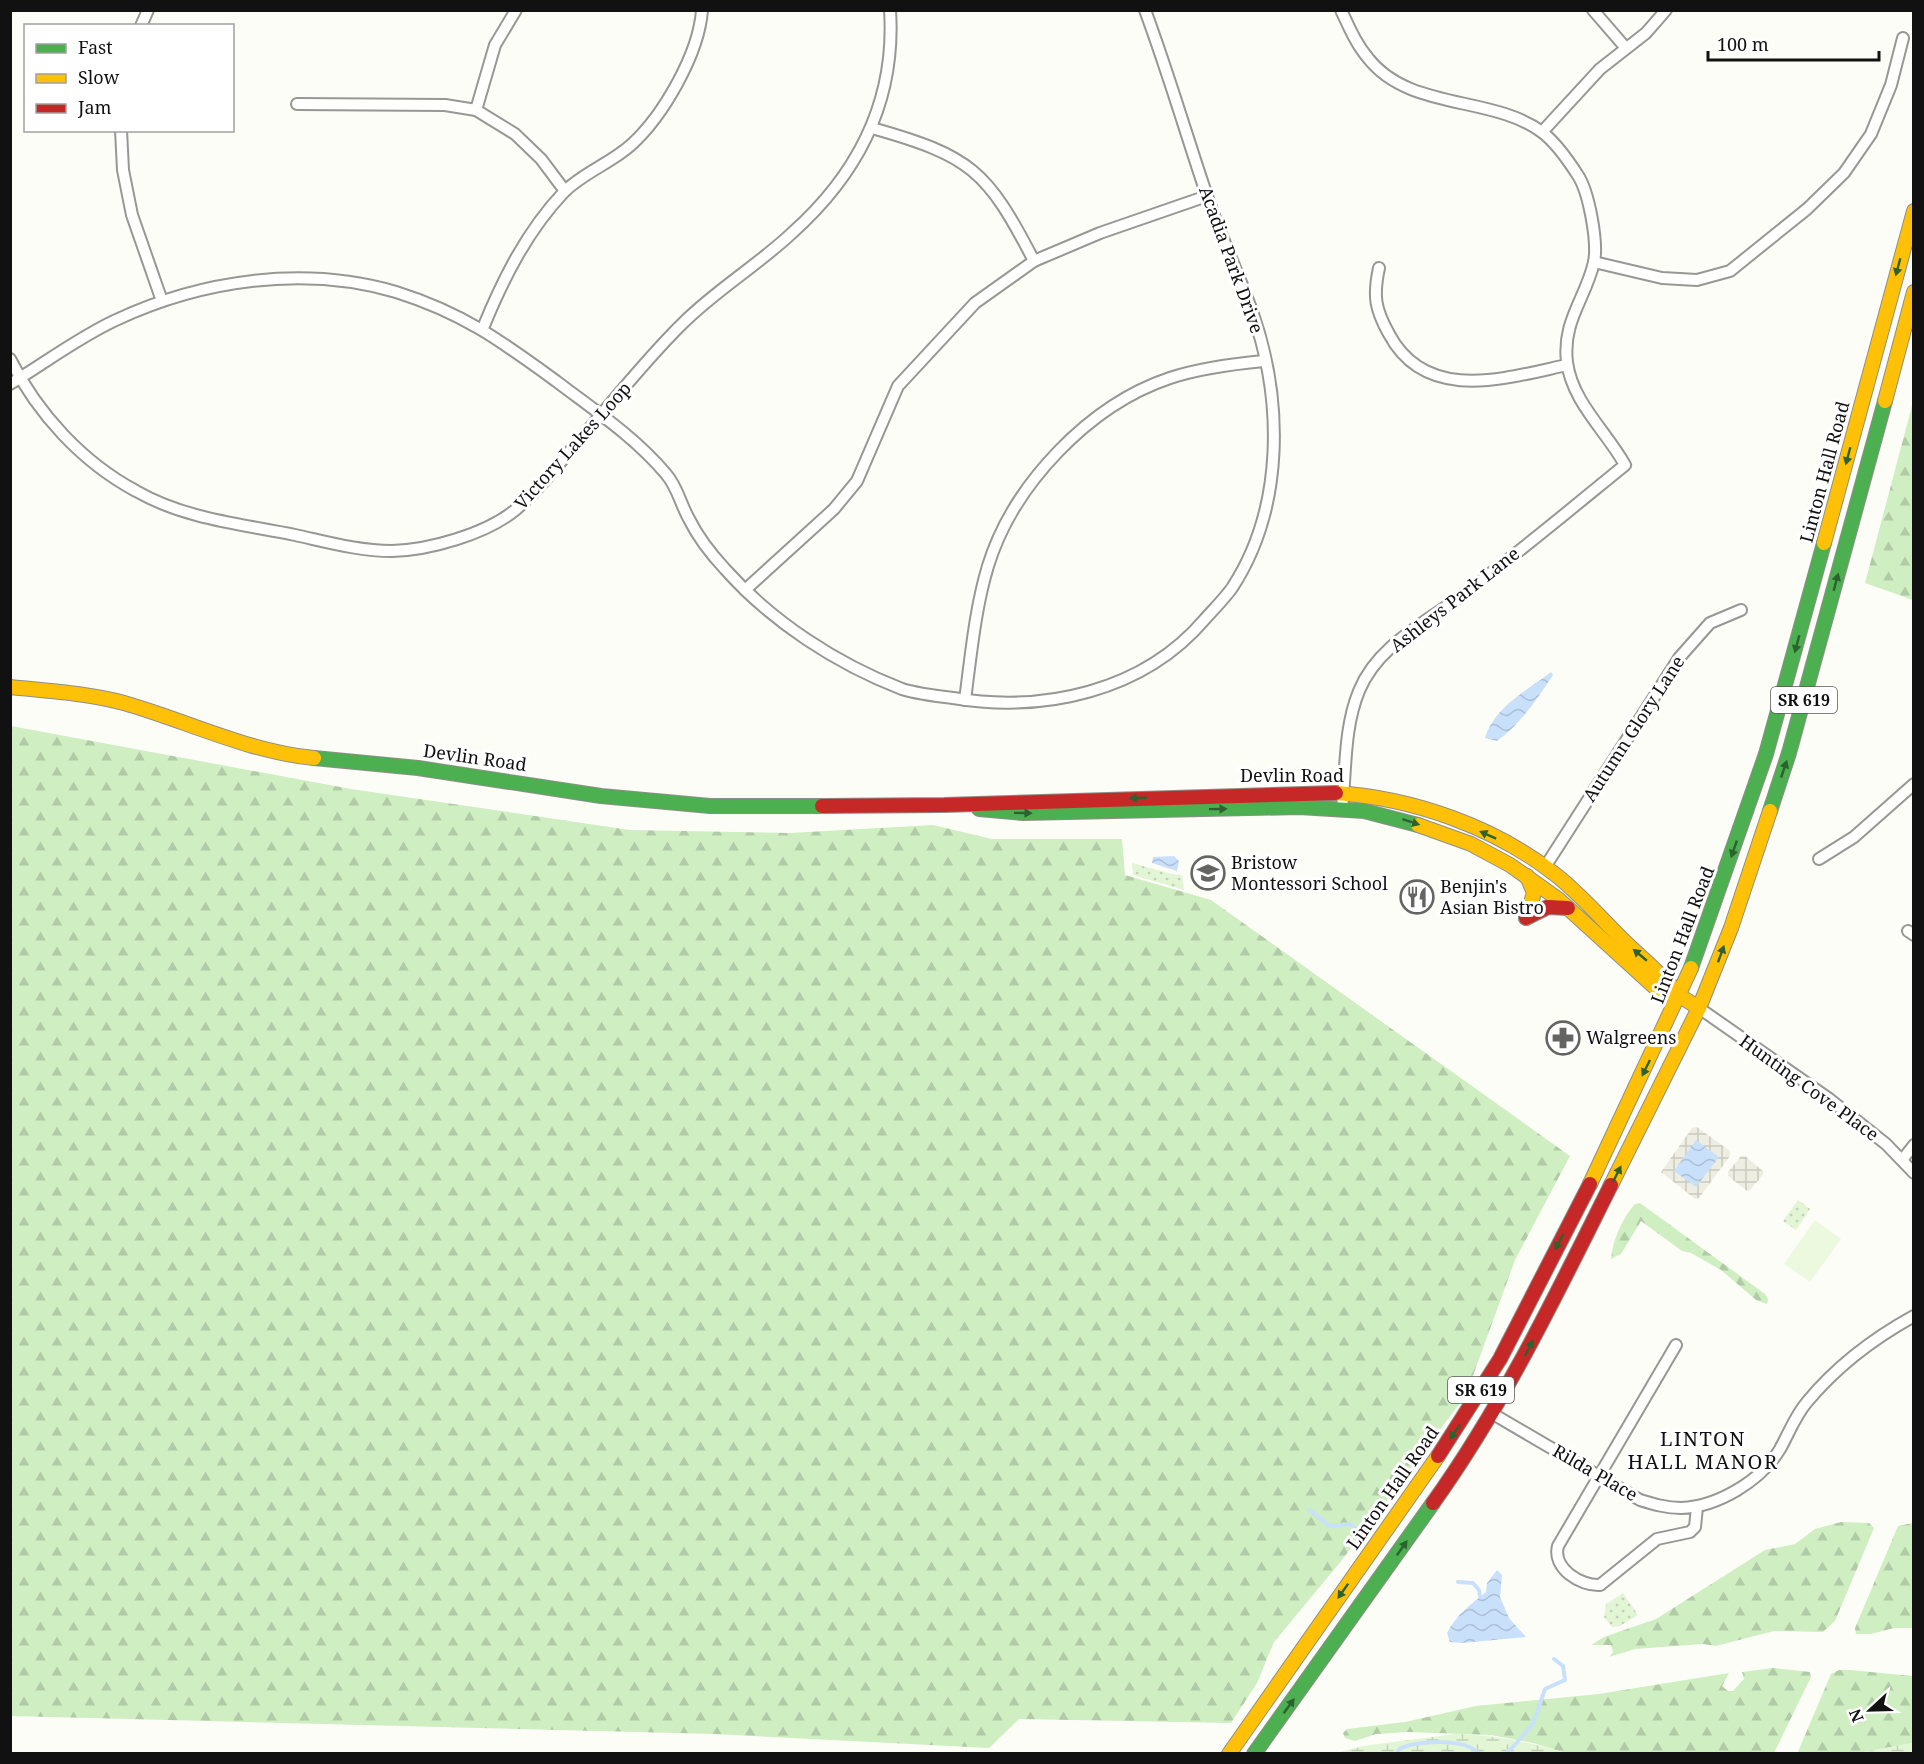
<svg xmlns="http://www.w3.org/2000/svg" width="1924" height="1764" viewBox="0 0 1924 1764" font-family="'Noto Serif',serif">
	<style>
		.forest { fill: url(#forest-firs) }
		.wetland { fill: url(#wetland-marsh) }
		.park { fill: url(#park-dots) }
		.pitch { fill: #ecf9df }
		.plaza { fill: url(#plaza-grid) }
		.water { fill: url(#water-waves) }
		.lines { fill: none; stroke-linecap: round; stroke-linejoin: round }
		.stream { stroke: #c9e0fb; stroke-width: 4 }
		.street-casing { stroke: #979795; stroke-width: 14 }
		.fast-casing { stroke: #8e8e8b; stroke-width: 16 }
		.slow-casing { stroke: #8e8e8b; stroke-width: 16 }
		.jam-casing { stroke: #8e8e8b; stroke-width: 16 }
		.street { stroke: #fffffe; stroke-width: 10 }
		.fast { stroke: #4caf50; stroke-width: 14 }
		.slow { stroke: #ffc107; stroke-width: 14 }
		.jam { stroke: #c62828; stroke-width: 14 }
		.oneway { fill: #2e6030 }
		.labels { text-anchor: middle; stroke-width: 6; stroke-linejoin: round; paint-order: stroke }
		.shield { fill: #fff; stroke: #585858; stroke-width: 1.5 }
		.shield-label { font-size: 16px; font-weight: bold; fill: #111 }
		.street-label { font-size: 18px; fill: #111; stroke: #fff }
		.poi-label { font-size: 18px; fill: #111; stroke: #fff; text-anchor: start }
		.neighbourhood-label { font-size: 20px; letter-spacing: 1.5px; fill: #111; stroke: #fff }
	</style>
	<defs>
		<pattern id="forest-firs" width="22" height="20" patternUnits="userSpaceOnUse" patternTransform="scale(1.5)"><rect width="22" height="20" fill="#cfeec2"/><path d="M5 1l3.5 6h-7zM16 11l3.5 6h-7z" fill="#b1cba6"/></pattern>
		<pattern id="wetland-marsh" width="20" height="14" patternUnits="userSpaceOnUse" patternTransform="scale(1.5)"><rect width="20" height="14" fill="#e2f5d5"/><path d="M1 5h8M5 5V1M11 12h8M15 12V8" fill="none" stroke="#c1d1b6"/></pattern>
		<pattern id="park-dots" width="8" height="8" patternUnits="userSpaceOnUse" patternTransform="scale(1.5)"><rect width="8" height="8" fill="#e2f5d5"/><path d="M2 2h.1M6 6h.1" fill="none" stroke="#c1d1b6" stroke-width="1.8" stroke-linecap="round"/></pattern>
		<pattern id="plaza-grid" width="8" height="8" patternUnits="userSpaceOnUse" patternTransform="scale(1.5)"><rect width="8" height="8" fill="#eeede1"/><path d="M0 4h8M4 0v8" fill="none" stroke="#cbcac0"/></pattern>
		<pattern id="water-waves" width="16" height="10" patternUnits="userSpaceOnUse" patternTransform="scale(1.5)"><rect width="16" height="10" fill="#c9e0fb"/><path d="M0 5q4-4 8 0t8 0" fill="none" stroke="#acbfd6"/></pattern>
	</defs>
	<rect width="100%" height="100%" fill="#fdfdf7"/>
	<g class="forest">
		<polygon points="1913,402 1914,600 1913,600 1865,583"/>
		<polygon points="11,726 351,789 630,830 790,833 933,825 992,839 1122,839 1125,875 1211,900 1570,1156 1515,1260 1466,1395 1342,1560 1274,1642 1257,1683 1231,1723 1019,1719 989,1748 715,1734 11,1716"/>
		<path d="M 1640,1203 L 1765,1294 L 1768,1299 L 1767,1304 L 1756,1300 L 1721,1270 L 1691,1253 L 1682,1251 L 1641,1221 L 1621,1254 L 1611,1259 C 1613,1239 1622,1219 1635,1204 Z"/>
		<polygon points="1841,1522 1869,1523 1874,1528 1835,1621 1823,1632 1774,1631 1716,1646 1703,1644 1635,1649 1609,1657 1613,1652 1611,1645 1591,1645 1604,1637 1656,1619 1765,1550 1795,1544 1815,1529"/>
		<polygon points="1913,1523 1913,1628 1894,1628 1871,1634 1856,1634 1855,1628 1898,1526"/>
		<polygon points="1773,1668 1810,1672 1811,1677 1774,1753 1566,1753 1533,1743 1491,1735 1408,1732 1376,1734 1355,1741 1345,1738 1343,1733 1347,1729 1405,1722 1476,1706 1599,1694 1729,1673 1722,1686 1728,1691 1733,1691 1744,1679 1742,1672"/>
		<polygon points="1850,1670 1913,1676 1913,1743 1858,1753 1797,1754 1831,1674 1839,1670"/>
	</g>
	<g class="wetland">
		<path d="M 1455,1734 C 1494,1735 1528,1742 1566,1753 L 1336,1753 L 1363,1746 Z"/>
		<polygon points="1913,1743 1913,1753 1858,1753"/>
	</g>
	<g class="park">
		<polygon points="1132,863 1172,874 1182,875 1184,890 1133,875"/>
		<polygon points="1798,1200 1810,1209 1796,1230 1783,1221"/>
		<polygon points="1623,1593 1638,1615 1620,1626 1612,1627 1604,1617 1606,1604"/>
	</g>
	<polygon class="pitch" points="1815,1220 1841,1239 1810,1282 1784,1264"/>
	<g class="plaza">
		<polygon points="1697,1127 1730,1151 1730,1156 1699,1198 1695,1199 1661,1172 1692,1128"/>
		<polygon points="1741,1156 1745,1156 1763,1171 1763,1175 1750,1190 1747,1191 1728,1176 1728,1172"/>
	</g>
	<g class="water">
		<path d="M 1551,672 L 1553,675 C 1538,698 1520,725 1497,741 L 1485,738 C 1495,706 1527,691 1551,672 Z"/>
		<polygon points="1174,856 1179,861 1177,871 1152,863 1153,857"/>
		<polygon points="1696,1140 1719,1157 1696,1187 1674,1171"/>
		<path d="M 1497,1570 L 1502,1575 L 1500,1597 L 1509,1618 L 1526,1637 L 1462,1643 L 1450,1642 L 1447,1633 C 1457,1614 1470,1605 1486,1592 L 1487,1583 Z"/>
	</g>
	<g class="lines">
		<g class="stream">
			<polyline points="1309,1510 1330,1526 1350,1524 1361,1532"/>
			<polyline points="1458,1582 1473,1583 1479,1590 1480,1596"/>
			<path d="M 1397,1754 L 1399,1749 C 1416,1740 1467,1738 1479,1754"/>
			<polyline points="1504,1754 1512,1748 1533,1724 1545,1689 1565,1680 1563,1666 1554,1659"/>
		</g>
		<defs>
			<g id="street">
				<path d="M 1341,10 C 1349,27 1356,44 1368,58 C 1409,111 1492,95 1542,132 C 1555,142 1568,160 1577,174 C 1589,191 1598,242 1594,262 C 1586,298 1562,321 1567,362 C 1572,402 1607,432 1625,465 C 1571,509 1517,554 1461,596 C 1425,623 1377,646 1359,691 C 1344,727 1346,770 1342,808"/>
				<polyline points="1593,10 1625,47"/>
				<polyline points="141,26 148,10"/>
				<polyline points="297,104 445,105 476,110 515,134 541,159 565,191"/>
				<polyline points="476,110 495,45 516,10"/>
				<path d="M 872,128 C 971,156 987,170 1034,261"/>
				<polyline points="121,130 123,170 132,215 162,301"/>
				<polyline points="1542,132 1600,69 1646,33 1666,10"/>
				<polyline points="1594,262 1662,278 1697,280 1730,271 1807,209 1844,173 1871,134 1891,85 1903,38"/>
				<path d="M 1379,268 C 1373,296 1375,309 1389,334 C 1426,404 1506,378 1567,365"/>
				<path d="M 483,328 C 503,279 527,231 564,192 C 583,173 611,163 631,145 C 663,116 699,54 702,10"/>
				<path d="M 10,359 C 38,414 82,462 136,491 C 185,519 241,524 295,535 C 327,542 359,551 392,551 C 430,550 485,534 514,511 C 533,496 549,475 565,457 C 604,413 641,364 683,323 C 716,290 758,265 792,233 C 858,174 896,100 890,10"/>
				<path d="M 10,384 C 45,363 79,337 116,320 C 201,280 304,265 396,292 C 463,313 501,341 556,381 C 594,410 635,437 666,474 C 677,486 681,505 689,519 C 698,537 711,554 725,569 C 772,622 837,664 902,689 C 918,694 936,696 953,698 C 1043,713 1143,692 1205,619 C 1214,609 1224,599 1232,588 C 1285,507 1283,399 1252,311 C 1238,272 1220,235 1207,196 C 1186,134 1168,72 1145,10"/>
				<polyline points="745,590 834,509 857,481 898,386 975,303 1034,261 1100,233 1207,196"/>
				<path d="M 965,700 C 971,655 975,609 988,566 C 1013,485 1089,405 1170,378 C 1200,368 1232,364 1264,361"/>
				<polyline points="1819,859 1854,837 1914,784"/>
				<polyline points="1545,867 1679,658 1710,623 1741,610"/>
				<polyline points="1908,931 1914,935"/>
				<polyline points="1699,1008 1828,1098 1886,1144 1914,1173"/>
				<polyline points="1902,1160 1914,1145"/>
				<path d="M 1676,1345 L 1558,1546 C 1552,1568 1580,1586 1600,1585 L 1657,1539 L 1690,1532 L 1695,1527 L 1697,1507"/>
				<path d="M 1493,1414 L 1640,1500 C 1653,1504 1666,1508 1681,1508 C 1717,1507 1761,1481 1780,1449 C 1789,1433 1795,1416 1807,1402 C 1836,1367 1874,1338 1914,1316"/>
			</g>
			<g id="fast">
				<polyline points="314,758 418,768 601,796 710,806 822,806"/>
				<polyline points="979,809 1023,813 1299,807 1364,811 1418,825"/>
				<polyline points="1770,811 1789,753 1885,401"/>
				<polyline points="1691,968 1766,754 1824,543"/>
				<polyline points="1254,1754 1433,1503"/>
			</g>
			<g id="slow">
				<polyline points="1885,401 1914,292"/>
				<polyline points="1824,543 1914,211"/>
				<path d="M 10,687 C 48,691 87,693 124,703 C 187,721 249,752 314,758"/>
				<path d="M 1336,793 C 1413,798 1495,827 1556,875 C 1580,894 1600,917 1621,938 C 1641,958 1663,975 1680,996"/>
				<polyline points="1418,825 1471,844 1510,865 1558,899 1658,990 1680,996 1699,1008"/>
				<polyline points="1526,918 1534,893 1527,876"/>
				<polyline points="1590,1184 1691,968"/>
				<polyline points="1611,1185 1699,1008 1731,928 1770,811"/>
				<polyline points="1229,1754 1438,1456"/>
			</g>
			<g id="jam">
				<polyline points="822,806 944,805 1336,793"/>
				<polyline points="1526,918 1548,907 1568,908"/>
				<polyline points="1438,1456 1500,1359 1590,1184"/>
				<path d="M 1433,1503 C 1505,1402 1556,1295 1611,1185"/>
			</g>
		</defs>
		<use href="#street" class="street-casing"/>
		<use href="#fast" class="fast-casing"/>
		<use href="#slow" class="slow-casing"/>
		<use href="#jam" class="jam-casing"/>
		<use href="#street" class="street"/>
		<use href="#fast" class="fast"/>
		<use href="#slow" class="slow"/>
		<use href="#jam" class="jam"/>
	</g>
	<defs><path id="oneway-solid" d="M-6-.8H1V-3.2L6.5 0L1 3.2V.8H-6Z" transform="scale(1.5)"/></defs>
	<g class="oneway">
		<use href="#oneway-solid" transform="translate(1898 267) rotate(105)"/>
		<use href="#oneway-solid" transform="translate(1848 456) rotate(105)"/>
		<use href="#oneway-solid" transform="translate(1836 582) rotate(-75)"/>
		<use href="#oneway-solid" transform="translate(1797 644) rotate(105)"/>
		<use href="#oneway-solid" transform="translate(1784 769) rotate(-71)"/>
		<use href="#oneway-solid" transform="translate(1138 798) rotate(178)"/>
		<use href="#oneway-solid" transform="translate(1218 809) rotate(-1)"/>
		<use href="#oneway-solid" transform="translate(1023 813) rotate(1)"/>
		<use href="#oneway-solid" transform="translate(1411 822) rotate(18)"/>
		<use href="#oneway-solid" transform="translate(1488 835) rotate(-156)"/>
		<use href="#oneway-solid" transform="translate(1734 849) rotate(109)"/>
		<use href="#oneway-solid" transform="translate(1721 954) rotate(-70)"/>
		<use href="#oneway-solid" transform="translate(1640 955) rotate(-140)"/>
		<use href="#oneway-solid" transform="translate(1646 1068) rotate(116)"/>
		<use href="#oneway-solid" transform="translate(1617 1174) rotate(-63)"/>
		<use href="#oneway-solid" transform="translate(1559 1242) rotate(118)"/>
		<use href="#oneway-solid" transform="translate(1529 1348) rotate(-63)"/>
		<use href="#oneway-solid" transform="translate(1455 1432) rotate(125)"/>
		<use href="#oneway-solid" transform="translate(1402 1548) rotate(-55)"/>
		<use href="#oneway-solid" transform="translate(1343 1591) rotate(125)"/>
		<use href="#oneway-solid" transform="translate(1289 1706) rotate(-54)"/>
	</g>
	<defs>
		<symbol id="school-ring" viewBox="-11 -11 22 22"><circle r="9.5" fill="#fff" stroke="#646462" stroke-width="1.5"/><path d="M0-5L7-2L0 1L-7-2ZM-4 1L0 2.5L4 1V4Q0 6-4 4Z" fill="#646462"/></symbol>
		<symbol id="restaurant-ring" viewBox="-11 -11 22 22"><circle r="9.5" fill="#fff" stroke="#646462" stroke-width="1.5"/><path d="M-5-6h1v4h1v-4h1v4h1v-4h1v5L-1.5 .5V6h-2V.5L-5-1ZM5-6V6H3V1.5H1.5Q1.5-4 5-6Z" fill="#646462"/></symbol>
		<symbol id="pharmacy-ring" viewBox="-11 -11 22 22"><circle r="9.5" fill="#fff" stroke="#646462" stroke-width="1.5"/><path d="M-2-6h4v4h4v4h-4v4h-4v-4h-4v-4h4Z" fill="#646462"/></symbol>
	</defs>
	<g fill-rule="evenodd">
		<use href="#school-ring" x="1189" y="854" width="38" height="38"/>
		<use href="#restaurant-ring" x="1398" y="878" width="38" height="38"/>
		<use href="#pharmacy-ring" x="1544" y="1019" width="38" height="38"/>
	</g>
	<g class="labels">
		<g class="shield">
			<rect x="1771" y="687" width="66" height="26" rx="4.5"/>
			<rect x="1448" y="1377" width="66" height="26" rx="4.5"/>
		</g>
		<g class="shield-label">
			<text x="1804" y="706">SR 619</text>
			<text x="1481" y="1396">SR 619</text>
		</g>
		<g class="street-label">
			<text transform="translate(1231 260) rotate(70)" y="6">Acadia Park Drive</text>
			<text transform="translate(573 446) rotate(-48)" y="6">Victory Lakes Loop</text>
			<text transform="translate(1825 472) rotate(-75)" y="6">Linton Hall Road</text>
			<text transform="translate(1455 600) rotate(-38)" y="6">Ashleys Park Lane</text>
			<text transform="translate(1634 729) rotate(-57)" y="6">Autumn Glory Lane</text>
			<text transform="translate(475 758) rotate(8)" y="6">Devlin Road</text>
			<text x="1292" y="782">Devlin Road</text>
			<text transform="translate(1683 935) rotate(-69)" y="6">Linton Hall Road</text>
			<text transform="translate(1809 1088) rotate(36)" y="6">Hunting Cove Place</text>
			<text transform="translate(1595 1473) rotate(30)" y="6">Rilda Place</text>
			<text transform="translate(1393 1488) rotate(-55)" y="6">Linton Hall Road</text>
		</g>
		<g class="poi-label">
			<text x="1231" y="869">Bristow<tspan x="1231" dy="21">Montessori School</tspan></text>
			<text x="1440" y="893">Benjin's<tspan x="1440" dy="21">Asian Bistro</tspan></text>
			<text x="1586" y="1044">Walgreens</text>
		</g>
		<g class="neighbourhood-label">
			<text x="1703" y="1446">LINTON<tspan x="1703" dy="23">HALL MANOR</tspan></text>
		</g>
	</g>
	<rect width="1924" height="1764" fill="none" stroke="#111111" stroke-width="24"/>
	<rect x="24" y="24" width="210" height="108" fill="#ffffff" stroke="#a0a0a0" stroke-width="1.5"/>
	<rect x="36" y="44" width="30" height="9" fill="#4caf50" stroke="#a0a0a0" stroke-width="1.5"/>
	<text x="78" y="54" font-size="18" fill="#111111">Fast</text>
	<rect x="36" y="74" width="30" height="9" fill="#ffc107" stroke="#a0a0a0" stroke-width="1.5"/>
	<text x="78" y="84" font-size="18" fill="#111111">Slow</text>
	<rect x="36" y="104" width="30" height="9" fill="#c62828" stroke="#a0a0a0" stroke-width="1.5"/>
	<text x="78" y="114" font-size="18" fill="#111111">Jam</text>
	<g transform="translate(1870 1710) rotate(248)" stroke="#ffffff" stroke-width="4.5" paint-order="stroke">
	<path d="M0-4.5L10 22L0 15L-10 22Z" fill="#111111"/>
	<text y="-9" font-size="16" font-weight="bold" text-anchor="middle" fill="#111111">N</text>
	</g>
	<path d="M1708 51v9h171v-9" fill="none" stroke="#111111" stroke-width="3"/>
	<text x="1717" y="51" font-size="18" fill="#111111" stroke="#ffffff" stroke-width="4.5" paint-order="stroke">100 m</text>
</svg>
